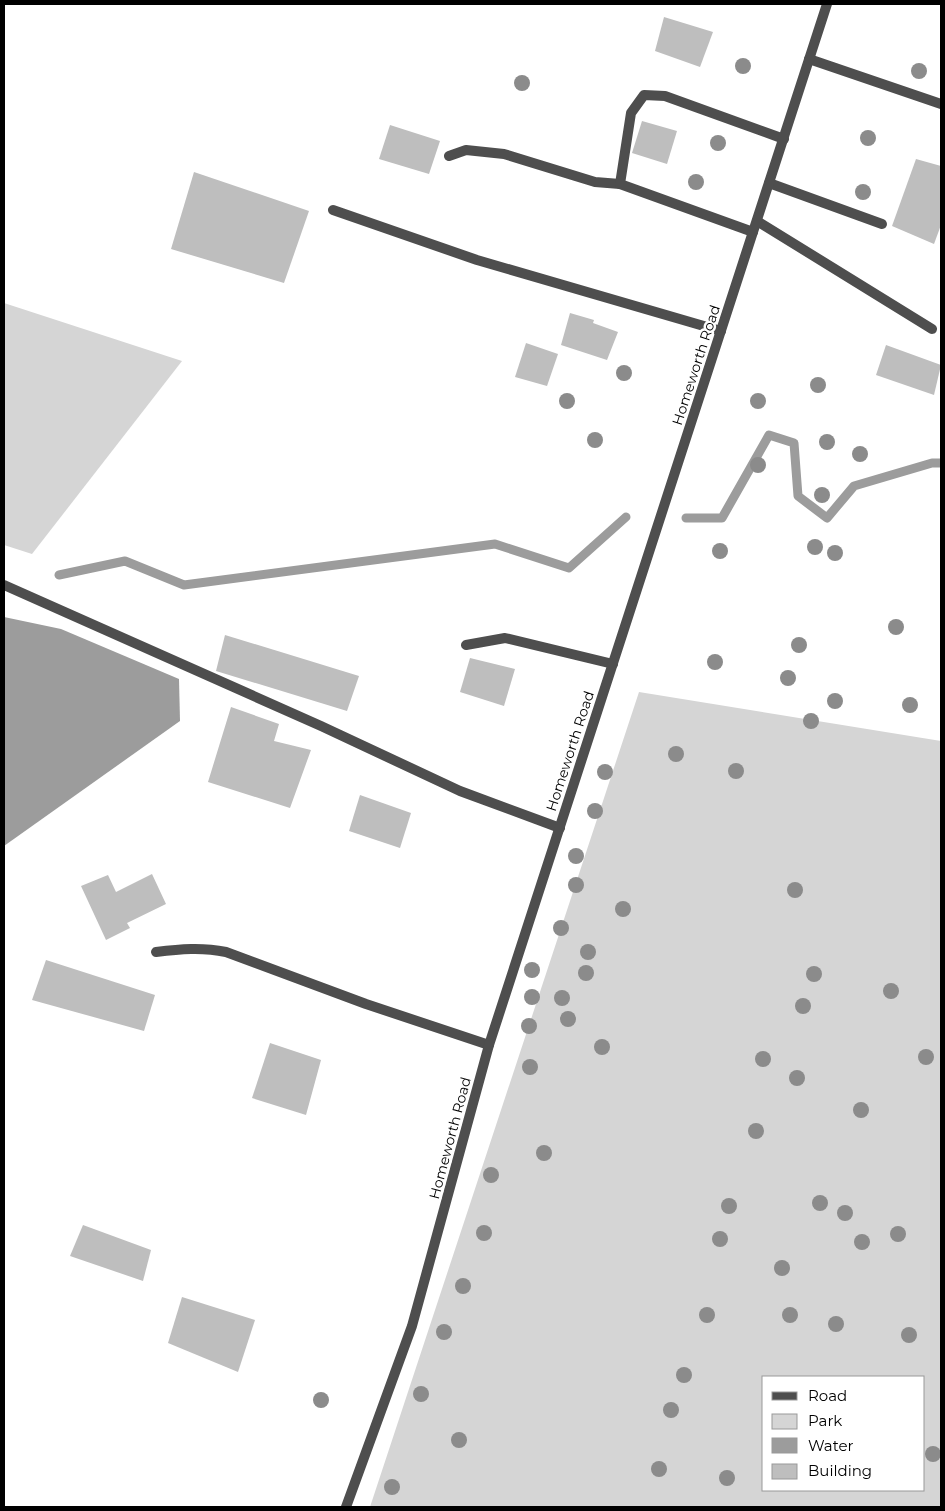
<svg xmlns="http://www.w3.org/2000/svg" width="945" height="1511" viewBox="0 0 945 1511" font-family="Montserrat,sans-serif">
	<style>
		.green { fill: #d5d5d5; fill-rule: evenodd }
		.water { fill: #9c9c9c }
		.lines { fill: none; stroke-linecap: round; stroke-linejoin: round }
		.stream { stroke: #9c9c9c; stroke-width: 9 }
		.building { fill: #bebebe }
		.service { stroke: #4e4e4e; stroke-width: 10 }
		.tertiary { stroke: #4e4e4e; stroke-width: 10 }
		.tree { fill: #8b8b8b }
		.labels { text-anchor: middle; stroke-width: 5; stroke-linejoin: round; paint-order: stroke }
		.street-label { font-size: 14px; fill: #000; stroke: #fff }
	</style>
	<rect width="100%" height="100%" fill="#fff"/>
	<g class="green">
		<polygon points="4,303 182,361 32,554 4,545"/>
		<path d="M 639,692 L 941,741 L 941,1507 L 370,1507 ZM 764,1377 L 924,1377 L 924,1490 L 764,1490 Z"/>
	</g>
	<polygon class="water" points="4,617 61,629 179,679 180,721 4,846"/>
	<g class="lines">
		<g class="stream">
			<polyline points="686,518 722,518 769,435 794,443 798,496 827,518 854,486 932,463 941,463"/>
			<polyline points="59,575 125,561 184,585 495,544 569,568 626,517"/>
		</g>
	</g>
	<g class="building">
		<polygon points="664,17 713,32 700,67 655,51"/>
		<polygon points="642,121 677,131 667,164 632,153"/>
		<polygon points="390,125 440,141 429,174 379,159"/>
		<polygon points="916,159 941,166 941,225 934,244 892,226"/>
		<polygon points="194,172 309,211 284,283 171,249"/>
		<polygon points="570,313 594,320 593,323 618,332 607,360 561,345"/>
		<polygon points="526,343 558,354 547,386 515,377"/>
		<polygon points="886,345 941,365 934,395 876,375"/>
		<polygon points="225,635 359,676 347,711 216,671"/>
		<polygon points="470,658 515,669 504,706 460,692"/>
		<polygon points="231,707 279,724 274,741 311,750 290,808 208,782"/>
		<polygon points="360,795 411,813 400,848 349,831"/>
		<polygon points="152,874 166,904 127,923 130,928 106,940 81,886 108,875 116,892"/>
		<polygon points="46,960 155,995 144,1031 32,1000"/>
		<polygon points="270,1043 321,1060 306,1115 252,1098"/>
		<polygon points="83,1225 151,1250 143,1281 70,1256"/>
		<polygon points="182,1297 255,1320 238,1372 168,1343"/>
	</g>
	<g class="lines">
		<g class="service">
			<polyline points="809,59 941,104"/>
			<polyline points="449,156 466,150 504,154 595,182 620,184"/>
			<polyline points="769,183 882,224"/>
			<polyline points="333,210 477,260 721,331"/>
			<polyline points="757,221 932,329"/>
			<polyline points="753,232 620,184 631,113 644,95 665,96 784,139"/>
			<polyline points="4,585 321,726 460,791 560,828"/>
			<polyline points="466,645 505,638 613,664"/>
			<path d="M 156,952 C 180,949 202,947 226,952 L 366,1004 L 489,1045"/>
		</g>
		<polyline class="tertiary" points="346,1507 412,1326 489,1045 827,4"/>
	</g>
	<g class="tree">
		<circle cx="743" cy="66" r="8"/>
		<circle cx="919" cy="71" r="8"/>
		<circle cx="522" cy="83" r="8"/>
		<circle cx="868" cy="138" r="8"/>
		<circle cx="718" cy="143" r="8"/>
		<circle cx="696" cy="182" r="8"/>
		<circle cx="863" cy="192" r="8"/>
		<circle cx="624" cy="373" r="8"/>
		<circle cx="818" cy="385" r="8"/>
		<circle cx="567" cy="401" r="8"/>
		<circle cx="758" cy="401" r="8"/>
		<circle cx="595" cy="440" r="8"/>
		<circle cx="827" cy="442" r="8"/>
		<circle cx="860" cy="454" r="8"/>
		<circle cx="758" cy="465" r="8"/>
		<circle cx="822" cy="495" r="8"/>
		<circle cx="815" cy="547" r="8"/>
		<circle cx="720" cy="551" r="8"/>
		<circle cx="835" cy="553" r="8"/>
		<circle cx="896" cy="627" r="8"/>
		<circle cx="799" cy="645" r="8"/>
		<circle cx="715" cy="662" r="8"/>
		<circle cx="788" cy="678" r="8"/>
		<circle cx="835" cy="701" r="8"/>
		<circle cx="910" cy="705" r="8"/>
		<circle cx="811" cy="721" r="8"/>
		<circle cx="676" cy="754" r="8"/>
		<circle cx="736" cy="771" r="8"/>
		<circle cx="605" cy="772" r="8"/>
		<circle cx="595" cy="811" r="8"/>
		<circle cx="576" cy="856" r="8"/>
		<circle cx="576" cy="885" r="8"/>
		<circle cx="795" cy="890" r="8"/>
		<circle cx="623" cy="909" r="8"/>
		<circle cx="561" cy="928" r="8"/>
		<circle cx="588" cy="952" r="8"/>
		<circle cx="532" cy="970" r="8"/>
		<circle cx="586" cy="973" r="8"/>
		<circle cx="814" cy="974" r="8"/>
		<circle cx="891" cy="991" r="8"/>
		<circle cx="532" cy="997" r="8"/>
		<circle cx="562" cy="998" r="8"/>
		<circle cx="803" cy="1006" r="8"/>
		<circle cx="568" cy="1019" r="8"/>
		<circle cx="529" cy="1026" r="8"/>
		<circle cx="602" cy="1047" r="8"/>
		<circle cx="926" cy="1057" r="8"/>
		<circle cx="763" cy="1059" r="8"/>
		<circle cx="530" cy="1067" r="8"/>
		<circle cx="797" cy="1078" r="8"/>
		<circle cx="861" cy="1110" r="8"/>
		<circle cx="756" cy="1131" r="8"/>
		<circle cx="544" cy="1153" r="8"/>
		<circle cx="491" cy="1175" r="8"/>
		<circle cx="820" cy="1203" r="8"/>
		<circle cx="729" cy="1206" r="8"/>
		<circle cx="845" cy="1213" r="8"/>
		<circle cx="484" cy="1233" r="8"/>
		<circle cx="898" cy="1234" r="8"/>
		<circle cx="720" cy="1239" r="8"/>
		<circle cx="862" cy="1242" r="8"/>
		<circle cx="782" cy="1268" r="8"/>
		<circle cx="463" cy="1286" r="8"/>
		<circle cx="707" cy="1315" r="8"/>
		<circle cx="790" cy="1315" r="8"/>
		<circle cx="836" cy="1324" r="8"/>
		<circle cx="444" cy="1332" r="8"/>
		<circle cx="909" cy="1335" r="8"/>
		<circle cx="684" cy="1375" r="8"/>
		<circle cx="421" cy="1394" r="8"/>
		<circle cx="321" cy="1400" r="8"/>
		<circle cx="671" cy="1410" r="8"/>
		<circle cx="459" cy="1440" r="8"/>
		<circle cx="933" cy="1454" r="8"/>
		<circle cx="659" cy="1469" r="8"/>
		<circle cx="727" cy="1478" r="8"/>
		<circle cx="392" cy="1487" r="8"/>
	</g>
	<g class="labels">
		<g class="street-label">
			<text transform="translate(696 365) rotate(-72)" y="5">Homeworth Road</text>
			<text transform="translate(570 751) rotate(-72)" y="5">Homeworth Road</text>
			<text transform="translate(450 1138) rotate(-75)" y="5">Homeworth Road</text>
		</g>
	</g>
	<rect width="945" height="1511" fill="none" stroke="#000000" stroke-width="10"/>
	<rect x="762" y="1376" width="162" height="115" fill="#ffffff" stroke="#999999"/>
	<rect x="772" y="1392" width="25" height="8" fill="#4e4e4e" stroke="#999999"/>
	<text x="808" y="1401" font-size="15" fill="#000000">Road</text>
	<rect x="772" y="1414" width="25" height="15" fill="#d5d5d5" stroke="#999999"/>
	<text x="808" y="1426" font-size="15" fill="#000000">Park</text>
	<rect x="772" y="1438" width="25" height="15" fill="#9c9c9c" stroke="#999999"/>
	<text x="808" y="1451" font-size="15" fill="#000000">Water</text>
	<rect x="772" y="1464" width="25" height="15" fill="#bebebe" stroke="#999999"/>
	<text x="808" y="1476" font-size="15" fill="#000000">Building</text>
</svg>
